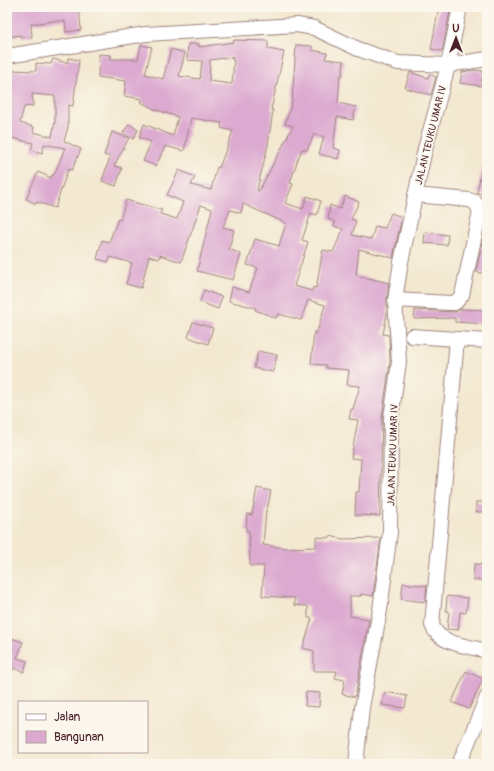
<svg xmlns="http://www.w3.org/2000/svg" width="494" height="771" viewBox="0 0 494 771" font-family="Pangolin,sans-serif">
	<style>
		.building { fill: #dca9d0; fill-rule: evenodd }
		.lines { fill: none; stroke-linecap: round; stroke-linejoin: round }
		.minor-casing { stroke: #9e847e; stroke-width: 16 }
		.minor { stroke: #fff; stroke-width: 14 }
		.labels { text-anchor: middle; stroke-width: 3.5; stroke-linejoin: round; paint-order: stroke }
		.street-label { font-size: 10px; fill: #4a1f2b; stroke: #fbf7ec }
	</style>
	<rect width="100%" height="100%" fill="#fbf7ec"/>
	<filter id="ink" filterUnits="userSpaceOnUse"><feTurbulence type="fractalNoise" baseFrequency=".025" numOctaves="2"/><feDisplacementMap in="SourceGraphic" scale="8" xChannelSelector="R" yChannelSelector="G"/><feConvolveMatrix kernelMatrix="1 2 1 2 8 2 1 2 1" color-interpolation-filters="sRGB"/></filter>
	<filter id="wash" filterUnits="userSpaceOnUse"><feTurbulence type="fractalNoise" baseFrequency=".012" numOctaves="4" result="noise"/><feDisplacementMap in="SourceGraphic" scale="16" xChannelSelector="R" yChannelSelector="G"/><feGaussianBlur stdDeviation="0.9" result="paint"/><feColorMatrix in="noise" values="0 0 0 0 0 0 0 0 0 0 0 0 0 0 0 0 0 1.4 0 .05"/><feComposite in="paint" operator="in"/></filter>
	<g filter="url(#wash)">
		<rect width="100%" height="100%" fill="#f3e8d0"/>
		<g id="blocks">
			<g class="building">
				<polygon points="7,7 79,7 81,30 66,32 65,21 52,21 31,24 32,37 21,38 21,35 7,37"/>
				<polygon points="439,7 451,7 442,51 431,49"/>
				<path d="M 234,40 L 268,41 L 268,49 L 284,52 L 271,110 L 273,110 L 268,145 L 257,190 L 259,191 L 293,126 L 285,124 L 292,102 L 296,45 L 312,46 L 312,50 L 327,53 L 325,59 L 344,61 L 342,76 L 340,76 L 338,103 L 356,107 L 353,120 L 337,117 L 333,148 L 340,150 L 338,159 L 319,154 L 324,137 L 314,134 L 307,150 L 302,149 L 298,159 L 290,183 L 293,184 L 285,203 L 303,209 L 307,196 L 321,201 L 317,215 L 311,213 L 302,240 L 308,242 L 294,286 L 312,291 L 313,287 L 316,288 L 323,250 L 333,252 L 343,229 L 334,226 L 335,222 L 328,219 L 330,205 L 340,209 L 345,196 L 359,202 L 351,219 L 356,221 L 352,235 L 370,239 L 372,238 L 375,226 L 385,228 L 391,213 L 402,217 L 393,258 L 359,249 L 356,275 L 389,283 L 387,299 L 387,314 L 383,334 L 389,335 L 390,362 L 382,418 L 380,516 L 355,515 L 356,492 L 359,492 L 361,459 L 351,458 L 358,420 L 349,419 L 351,409 L 353,409 L 360,386 L 347,385 L 349,370 L 326,368 L 326,365 L 311,364 L 314,332 L 317,332 L 325,305 L 308,300 L 301,320 L 278,314 L 276,318 L 255,310 L 256,308 L 229,301 L 232,287 L 249,292 L 258,268 L 247,265 L 255,239 L 279,246 L 286,223 L 243,204 L 241,213 L 230,210 L 223,227 L 234,230 L 229,249 L 241,254 L 233,280 L 197,271 L 212,209 L 201,205 L 181,262 L 160,255 L 159,259 L 149,256 L 141,288 L 126,284 L 132,263 L 110,257 L 109,262 L 97,259 L 102,240 L 109,242 L 118,219 L 120,220 L 126,200 L 162,210 L 160,214 L 177,219 L 183,202 L 167,195 L 179,170 L 195,177 L 191,185 L 211,190 L 217,167 L 219,168 L 233,131 L 221,128 L 222,123 L 191,118 L 184,151 L 165,146 L 156,166 L 143,161 L 151,142 L 139,137 L 144,124 L 173,136 L 178,117 L 154,109 L 141,102 L 142,99 L 124,96 L 126,81 L 98,77 L 99,54 L 111,55 L 111,59 L 138,59 L 141,45 L 152,47 L 145,74 L 163,79 L 171,49 L 185,53 L 179,76 L 200,79 L 202,61 L 187,60 L 188,44 L 199,44 L 199,47 L 234,42 ZM 233,57 L 232,60 L 234,60 L 232,84 L 209,81 L 210,60 Z"/>
				<path d="M 68,58 L 79,60 L 73,106 L 68,105 L 68,127 L 64,141 L 81,149 L 72,170 L 68,169 L 55,208 L 37,202 L 36,204 L 26,199 L 38,172 L 51,178 L 52,175 L 54,175 L 65,148 L 44,144 L 42,153 L 31,150 L 33,143 L 7,137 L 7,72 L 10,72 L 11,70 L 36,71 L 36,63 L 51,64 L 53,59 L 67,63 ZM 32,94 L 55,96 L 55,121 L 52,137 L 33,132 L 34,127 L 20,123 L 24,107 L 33,106 Z"/>
				<polygon points="474,70 483,71 481,86 460,83 462,72"/>
				<polygon points="410,72 428,78 429,74 436,77 431,95 405,88"/>
				<polygon points="129,124 138,130 133,139 123,133"/>
				<polygon points="112,132 129,138 114,166 122,168 116,186 102,181 110,157 104,155"/>
				<polygon points="482,167 487,167 487,195 477,193"/>
				<polygon points="425,232 448,235 447,245 424,243"/>
				<polygon points="483,238 487,239 487,274 476,272"/>
				<polygon points="204,290 222,297 218,309 200,302"/>
				<polygon points="461,309 487,310 487,324 455,322 455,318 414,319 415,310 455,312"/>
				<polygon points="193,322 213,328 208,344 188,337"/>
				<polygon points="258,351 277,355 273,372 254,368"/>
				<polygon points="257,488 271,491 267,510 266,510 263,545 286,548 316,547 316,537 329,538 330,536 343,539 381,538 373,596 361,594 361,596 350,596 350,616 369,619 355,697 342,694 345,680 335,678 337,671 314,671 314,651 303,648 312,618 308,618 308,606 294,605 295,598 262,596 264,566 250,566 249,531 246,531 247,514 252,515"/>
				<rect x="476" y="502" width="11" height="10"/>
				<polygon points="474,564 487,565 487,580 473,580"/>
				<polygon points="403,583 427,586 425,602 401,599"/>
				<polygon points="447,596 468,598 466,613 460,612 458,630 447,629 449,611 446,611"/>
				<polygon points="11,638 23,642 17,658 27,661 24,672 13,668 8,682 7,647"/>
				<polygon points="466,671 483,679 469,709 452,702"/>
				<polygon points="306,692 320,693 319,707 305,706"/>
				<polygon points="385,692 407,696 405,708 382,705"/>
			</g>
		</g>
	</g>
	<g filter="url(#ink)">
		<use href="#blocks" fill-opacity="0" stroke="#9e847e" stroke-width="1"/>
		<g class="lines">
			<defs>
				<g id="minor">
					<polyline points="7,56 146,34 297,25 314,28 358,49 398,63 448,65 487,59"/>
					<polyline points="395,300 450,303 455,303 462,295 480,211 475,202 469,200 415,195"/>
					<polyline points="412,336 487,341"/>
					<path d="M 457,339 L 432,625 C 439,645 469,646 487,651"/>
					<polyline points="356,764 362,708 380,610 390,532 391,418 399,362 395,300 401,262 425,149 447,70 460,7"/>
					<polyline points="459,764 487,697"/>
				</g>
			</defs>
			<use href="#minor" class="minor-casing"/>
			<use href="#minor" class="minor"/>
		</g>
	</g>
	<g class="labels">
		<g class="street-label">
			<text transform="translate(430 135) rotate(-76)" y="4">JALAN TEUKU UMAR IV</text>
			<text transform="translate(392 455) rotate(-88)" y="4">JALAN TEUKU UMAR IV</text>
		</g>
	</g>
	<rect width="494" height="771" fill="none" stroke="#fbf7ec" stroke-width="24"/>
	<rect x="18" y="701" width="130" height="52" fill="#fbf7ec" stroke="#b4a19f"/>
	<rect x="26" y="714" width="20" height="6" fill="#ffffff" stroke="#b4a19f"/>
	<text x="54" y="721" font-size="12" fill="#4a1f2b">Jalan</text>
	<rect x="26" y="731" width="20" height="12" fill="#dca9d0" stroke="#b4a19f"/>
	<text x="54" y="741" font-size="12" fill="#4a1f2b">Bangunan</text>
	<g transform="translate(456 38)" stroke="#fbf7ec" stroke-width="3" paint-order="stroke">
	<path d="M0-3L7 15L0 10L-7 15Z" fill="#4a1f2b"/>
	<text y="-6" font-size="11" font-weight="bold" text-anchor="middle" fill="#4a1f2b">U</text>
	</g>
</svg>
